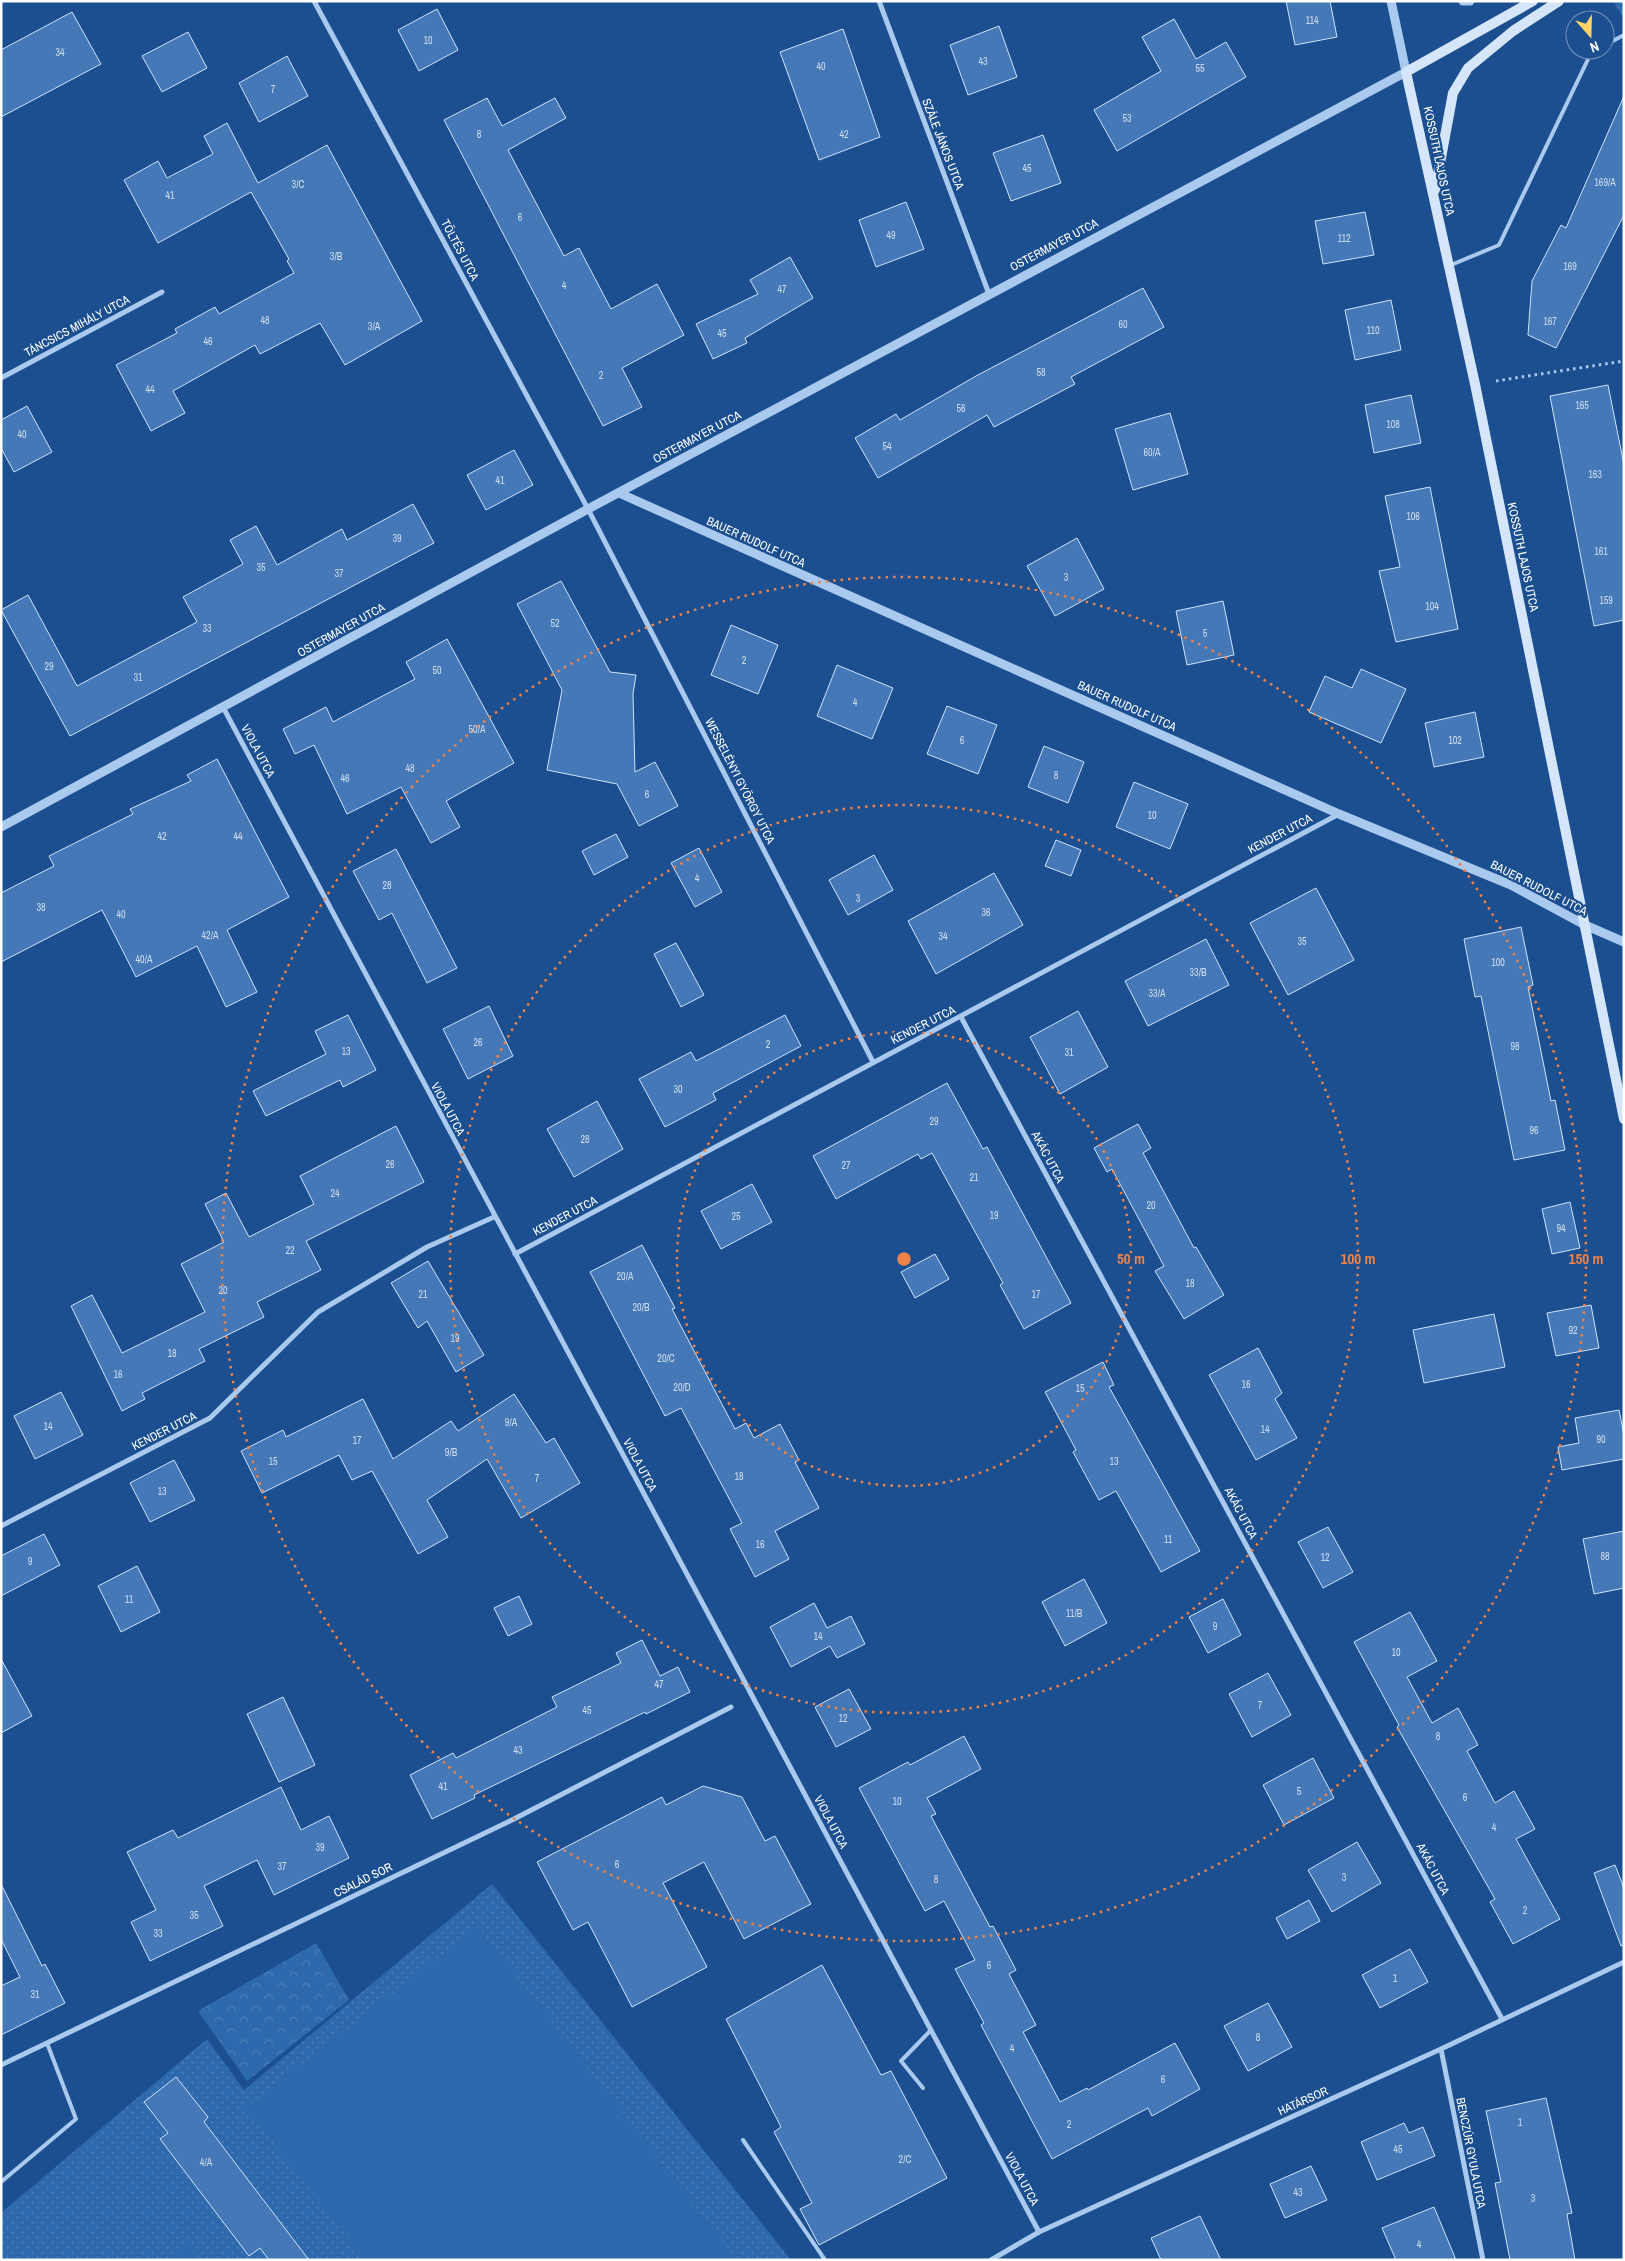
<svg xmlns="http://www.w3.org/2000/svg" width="1625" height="2261" viewBox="0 0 1625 2261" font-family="'Archivo Narrow',sans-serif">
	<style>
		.grass { fill: url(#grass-dots) }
		.park { fill: url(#park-crowns) }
		.garden { fill: #2e69ad }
		.building { fill: #4478b7; stroke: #cfe3fa }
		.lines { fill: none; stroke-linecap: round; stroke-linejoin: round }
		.path { stroke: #a9c9ee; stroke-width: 3; stroke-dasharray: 2.5 4; stroke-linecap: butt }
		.service { stroke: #a9c9ee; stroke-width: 4 }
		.minor { stroke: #a9c9ee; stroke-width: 5 }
		.tertiary { stroke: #a9c9ee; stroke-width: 9 }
		.secondary { stroke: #d6e6fa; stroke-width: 10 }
		.ring { fill: none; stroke: #ee8249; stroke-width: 2.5; stroke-dasharray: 2.5 5 }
		.labels { text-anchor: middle; stroke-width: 4.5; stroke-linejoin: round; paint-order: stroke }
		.number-label { font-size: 10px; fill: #d0dded }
		.street-label { font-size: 12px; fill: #fff; stroke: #1b4f8f }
		.centre { fill: #ee8249; stroke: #1b4f8f; stroke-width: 2.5 }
		.ring-label { font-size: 15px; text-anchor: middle; font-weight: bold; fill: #ee8249; stroke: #1b4f8f; stroke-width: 4.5; stroke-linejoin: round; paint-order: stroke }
	</style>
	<defs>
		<pattern id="grass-dots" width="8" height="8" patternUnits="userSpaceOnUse" patternTransform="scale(1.25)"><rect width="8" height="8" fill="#2e69ad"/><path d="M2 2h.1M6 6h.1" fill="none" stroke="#4d80b9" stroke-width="1.8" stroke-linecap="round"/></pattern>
		<pattern id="park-crowns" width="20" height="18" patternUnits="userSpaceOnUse" patternTransform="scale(1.25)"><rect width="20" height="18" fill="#2e69ad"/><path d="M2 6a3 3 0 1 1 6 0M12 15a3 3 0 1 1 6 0" fill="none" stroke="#4d80b9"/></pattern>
	</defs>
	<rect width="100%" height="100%" fill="#1b4f8f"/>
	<g class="grass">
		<polygon points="1613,1 1624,1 1624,19"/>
		<polygon points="492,1884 791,2260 1,2260 1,2213 207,2039 244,2090"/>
	</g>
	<polygon class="park" points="316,1943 349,2000 247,2081 198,2011"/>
	<g class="garden">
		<polygon points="478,1927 737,2260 365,2260 246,2107"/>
		<polygon points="188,2246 199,2260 171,2260"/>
	</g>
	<g class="building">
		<polygon points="1286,1 1330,1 1337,37 1295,45"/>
		<polygon points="437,9 458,50 419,71 398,30"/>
		<polygon points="72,12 101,64 1,117 1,50"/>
		<polygon points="1174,19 1196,59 1226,42 1246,77 1117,151 1094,110 1161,71 1142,37"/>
		<polygon points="999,26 1017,77 968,95 950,45"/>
		<polygon points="843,29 880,137 819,160 780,52"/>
		<polygon points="188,32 207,68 162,92 142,56"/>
		<polygon points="287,56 308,96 259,122 239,83"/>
		<polygon points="1624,96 1624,215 1556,348 1528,335 1532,281 1561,225 1566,228"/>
		<polygon points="487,98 502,126 555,98 566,118 508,150 564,256 579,248 611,309 657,284 684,335 622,368 642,407 603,426 444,120"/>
		<polygon points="227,123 258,183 327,145 422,321 345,365 320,323 260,354 255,345 173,391 185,413 151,431 116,365 177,333 175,329 215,307 219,314 294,273 287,261 289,259 251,192 158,243 124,180 158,161 167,178 213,154 204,136"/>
		<polygon points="1043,135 1061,183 1011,201 993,153"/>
		<polygon points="906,202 924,249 876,267 859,220"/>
		<polygon points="1365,212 1374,255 1323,264 1315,221"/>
		<polygon points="790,257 813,298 745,338 747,343 713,359 696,324 758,294 750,280"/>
		<polygon points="1143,288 1164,327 1071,377 1075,384 994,427 987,415 878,478 855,438 896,414 900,420 976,376"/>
		<polygon points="1391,300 1401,350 1355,360 1345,310"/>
		<polygon points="1608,385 1624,465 1624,620 1594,626 1550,396"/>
		<polygon points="1411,395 1421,443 1374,453 1365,405"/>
		<polygon points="27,406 52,452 14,472 1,448 1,420"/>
		<polygon points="1170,413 1188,474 1133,490 1115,429"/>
		<polygon points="514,450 533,485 486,510 467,475"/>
		<polygon points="1430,487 1458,629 1396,642 1379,571 1400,567 1385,496"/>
		<polygon points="413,504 434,543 70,736 1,610 28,595 77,686 197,622 183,597 243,564 230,540 256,526 277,565 342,529 347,540"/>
		<polygon points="1077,538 1104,589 1055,616 1027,566"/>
		<polygon points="561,581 610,672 636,675 633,694 635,772 655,762 678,806 639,826 617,784 547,770 562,690 517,604"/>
		<polygon points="1223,601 1234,655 1187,665 1176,611"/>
		<polygon points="731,625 778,645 758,694 711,675"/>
		<polygon points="447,639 514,763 446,801 460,827 431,843 401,787 347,814 314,745 295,754 283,729 326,707 333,722 415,679 406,662"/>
		<polygon points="837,665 893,688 872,739 817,716"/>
		<polygon points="1361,669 1406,689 1381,743 1309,712 1325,676 1352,688"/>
		<polygon points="947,706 997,725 978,774 927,754"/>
		<polygon points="1475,712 1484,757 1434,767 1425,723"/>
		<polygon points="1044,746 1084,762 1068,803 1028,787"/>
		<polygon points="217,759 289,897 227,930 257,992 226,1007 197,946 136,977 102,910 1,962 1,893 54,866 49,856 133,814 130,809 191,781 187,775"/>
		<polygon points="1134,782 1188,804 1170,849 1116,827"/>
		<polygon points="616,834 628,857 594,875 582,851"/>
		<polygon points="1056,840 1081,850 1071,876 1045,866"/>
		<polygon points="699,848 722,892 695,907 671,863"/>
		<polygon points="396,849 457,968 427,983 392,913 379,920 353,871"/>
		<polygon points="874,855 893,890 848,915 829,880"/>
		<polygon points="994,873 1023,925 936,974 908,921"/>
		<polygon points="1316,888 1354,960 1288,995 1250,923"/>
		<polygon points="1521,927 1533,985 1528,987 1551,1101 1555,1100 1565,1150 1514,1160 1481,996 1475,997 1464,939"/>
		<polygon points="1206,939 1229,985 1148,1026 1125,981"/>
		<polygon points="676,943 704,995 681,1007 654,954"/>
		<polygon points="489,1006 513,1056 468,1079 443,1029"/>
		<polygon points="1078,1011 1108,1067 1060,1094 1030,1037"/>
		<polygon points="348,1015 376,1070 343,1087 340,1080 266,1116 253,1091 326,1054 315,1031"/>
		<polygon points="785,1015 801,1046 713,1093 716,1100 665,1127 639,1079 691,1052 696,1061"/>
		<polygon points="947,1083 983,1149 987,1147 1071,1303 1024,1329 1000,1285 1003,1283 932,1153 921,1159 918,1154 836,1199 813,1156"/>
		<polygon points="597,1101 623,1149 574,1177 547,1129"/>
		<polygon points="1138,1124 1151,1148 1143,1153 1194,1248 1196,1247 1224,1295 1184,1319 1155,1271 1164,1266 1112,1169 1107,1172 1094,1148"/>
		<polygon points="396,1126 424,1182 306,1241 321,1270 257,1302 264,1317 199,1349 205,1361 142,1393 145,1399 122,1411 71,1306 92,1295 122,1353 205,1312 181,1264 224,1242 205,1204 226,1193 249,1237 314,1204 300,1176"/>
		<polygon points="752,1184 772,1222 721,1249 701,1211"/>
		<polygon points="1570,1202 1580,1248 1552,1254 1542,1209"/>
		<polygon points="642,1245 675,1308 672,1309 735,1429 746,1423 754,1438 780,1424 799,1460 795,1462 819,1508 775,1531 789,1559 755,1577 730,1529 742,1523 681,1408 665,1416 590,1272"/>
		<polygon points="935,1254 949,1279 915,1298 901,1272"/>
		<polygon points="428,1261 484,1355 456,1372 427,1321 418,1328 391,1283"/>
		<polygon points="1591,1305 1599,1348 1556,1356 1547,1313"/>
		<polygon points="1494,1314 1505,1367 1424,1383 1413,1330"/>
		<polygon points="1258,1348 1282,1393 1275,1399 1297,1438 1256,1460 1209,1375"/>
		<polygon points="1103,1362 1114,1385 1109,1387 1200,1551 1161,1572 1116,1491 1099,1500 1073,1452 1076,1450 1045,1392"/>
		<polygon points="61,1392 83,1435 35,1459 14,1416"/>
		<polygon points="514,1394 546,1443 554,1438 580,1483 521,1518 487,1459 427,1500 448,1537 418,1554 372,1471 352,1480 339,1455 262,1493 241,1451 283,1430 286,1437 363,1399 393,1459 451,1421 458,1431"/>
		<polygon points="1619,1410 1624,1435 1624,1459 1562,1470 1558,1447 1579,1443 1575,1418"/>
		<polygon points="174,1460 195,1500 150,1522 130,1483"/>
		<polygon points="1328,1527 1353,1572 1323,1588 1298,1542"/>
		<polygon points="1624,1531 1624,1588 1594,1594 1583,1539"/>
		<polygon points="44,1534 60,1565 1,1596 1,1556"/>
		<polygon points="137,1566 160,1612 121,1632 98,1586"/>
		<polygon points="1084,1579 1107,1623 1065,1646 1042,1602"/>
		<polygon points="519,1596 532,1624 508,1636 494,1608"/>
		<polygon points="1223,1599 1241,1635 1208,1653 1189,1617"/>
		<polygon points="814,1603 827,1628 851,1616 865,1644 837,1658 830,1646 791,1667 770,1627"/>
		<polygon points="1410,1612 1437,1661 1407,1677 1432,1723 1458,1708 1478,1745 1467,1751 1495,1803 1514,1791 1535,1829 1516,1839 1560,1919 1513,1944 1490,1902 1495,1899 1397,1727 1399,1725 1354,1642"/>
		<polygon points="642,1640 660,1676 678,1667 690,1692 646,1714 645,1712 474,1795 475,1798 432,1819 410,1775 453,1753 456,1758 557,1707 552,1697 621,1663 616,1653"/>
		<polygon points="1,1659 32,1716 1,1733"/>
		<polygon points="1268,1673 1291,1715 1252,1737 1229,1694"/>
		<polygon points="849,1689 871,1729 836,1747 815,1707"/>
		<polygon points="283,1697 315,1765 279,1782 247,1714"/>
		<polygon points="964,1736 981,1769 927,1798 936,1814 931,1816 990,1927 993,1926 1016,1970 1009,1974 1036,2025 1023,2032 1060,2102 1087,2088 1088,2090 1175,2043 1200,2089 1152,2116 1148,2108 1052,2159 981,2025 984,2023 955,1969 975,1960 944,1901 925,1911 859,1788 908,1762 910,1765"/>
		<polygon points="1313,1758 1334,1798 1284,1825 1263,1785"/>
		<polygon points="703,1786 742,1797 765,1841 775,1836 811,1904 744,1939 704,1862 663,1883 707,1967 632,2007 588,1922 573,1930 537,1862 662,1797 666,1805"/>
		<polygon points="281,1787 301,1830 329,1816 349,1858 274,1895 257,1860 204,1886 223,1926 150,1961 131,1922 156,1910 127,1852 173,1830 178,1838"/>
		<polygon points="1357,1842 1381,1883 1332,1912 1308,1870"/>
		<polygon points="1615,1865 1624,1888 1624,1945 1621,1946 1594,1873"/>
		<polygon points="1,1884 42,1966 45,1964 65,2003 1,2035 1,1986 20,1977 1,1939"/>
		<polygon points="1309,1900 1320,1921 1287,1939 1276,1918"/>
		<polygon points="1410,1949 1428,1982 1380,2008 1362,1975"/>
		<polygon points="822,1965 881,2075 891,2071 947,2178 819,2245 800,2209 812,2203 774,2132 781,2127 726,2019"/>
		<polygon points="1268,2003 1292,2047 1248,2071 1224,2026"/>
		<polygon points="176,2077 208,2117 204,2122 309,2260 269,2260 260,2248 249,2256 160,2139 168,2133 144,2102"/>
		<polygon points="1546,2098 1572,2213 1567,2214 1575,2260 1510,2260 1495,2183 1501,2182 1486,2111"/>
		<polygon points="1404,2123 1409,2133 1423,2127 1435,2156 1377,2180 1361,2142"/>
		<polygon points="1311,2166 1327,2200 1285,2218 1270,2184"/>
		<polygon points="1434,2207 1456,2260 1396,2260 1382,2228"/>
		<polygon points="1200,2216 1221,2260 1161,2260 1151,2238"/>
	</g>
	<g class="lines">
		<polyline class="path" points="1496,381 1624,361"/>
		<g class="service">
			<polyline points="1605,45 1624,35"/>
			<polyline points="1451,265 1499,245 1591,53 1596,50"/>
			<polyline points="923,2088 901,2061 931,2030"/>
			<polyline points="743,2140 825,2260"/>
			<polyline points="1,2182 76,2119 47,2043"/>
		</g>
		<g class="minor">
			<polyline points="314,1 588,509 873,1062"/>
			<polyline points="879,1 989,294"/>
			<polyline points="1,378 162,292"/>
			<polyline points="224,709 1039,2232"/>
			<polyline points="961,1017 1502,2019"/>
			<polyline points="515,1254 1339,814"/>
			<polyline points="1,1526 210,1418 318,1312 427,1247 494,1217"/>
			<polyline points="1441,2049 1483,2260"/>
			<polyline points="1,2065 514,1819 731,1707"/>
			<polyline points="991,2260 1039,2232 1441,2049 1624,1962"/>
		</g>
		<g class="tertiary">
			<polyline points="1463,1 1470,1"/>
			<polyline points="619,493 1339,814 1511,885 1585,925 1624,942"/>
			<polyline points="1,827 588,509 1406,72 1391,1"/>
		</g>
		<g class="secondary">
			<polyline points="1533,1 1406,72 1475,384 1624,1119"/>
			<polyline points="1435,190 1453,93 1468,68 1513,31 1559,1"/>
		</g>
	</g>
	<g class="ring">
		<circle cx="904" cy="1259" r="227"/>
		<circle cx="904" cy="1259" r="454"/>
		<circle cx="904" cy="1259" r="682"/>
	</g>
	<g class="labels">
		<g class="number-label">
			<text x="1312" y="24">114</text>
			<text x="428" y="44">10</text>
			<text x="60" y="56">34</text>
			<text x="983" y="65">43</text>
			<text x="821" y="70">40</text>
			<text x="1200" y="72">55</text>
			<text x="273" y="93">7</text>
			<text x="1127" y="122">53</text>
			<text x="479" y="138">8</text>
			<text x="844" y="138">42</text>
			<text x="1027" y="172">45</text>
			<text x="1605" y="186">169/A</text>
			<text x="298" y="188">3/C</text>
			<text x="170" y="199">41</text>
			<text x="520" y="221">6</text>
			<text x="891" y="239">49</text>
			<text x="1344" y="242">112</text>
			<text x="336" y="260">3/B</text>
			<text x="1570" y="270">169</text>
			<text x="564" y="289">4</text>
			<text x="782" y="293">47</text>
			<text x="265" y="324">48</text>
			<text x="1550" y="325">167</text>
			<text x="1123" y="328">60</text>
			<text x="374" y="330">3/A</text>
			<text x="1373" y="334">110</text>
			<text x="722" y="337">45</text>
			<text x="208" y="345">46</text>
			<text x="1041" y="376">58</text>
			<text x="601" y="379">2</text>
			<text x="150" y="393">44</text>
			<text x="1582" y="409">165</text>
			<text x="961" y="412">56</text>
			<text x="1393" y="428">108</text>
			<text x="22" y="438">40</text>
			<text x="887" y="450">54</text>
			<text x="1152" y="456">60/A</text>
			<text x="1595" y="478">163</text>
			<text x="500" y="484">41</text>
			<text x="1413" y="520">106</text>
			<text x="397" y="542">39</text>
			<text x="1601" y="555">161</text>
			<text x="261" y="571">35</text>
			<text x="339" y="577">37</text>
			<text x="1066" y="581">3</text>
			<text x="1606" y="604">159</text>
			<text x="1432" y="610">104</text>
			<text x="555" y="627">52</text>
			<text x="207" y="632">33</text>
			<text x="1205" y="637">5</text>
			<text x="744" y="664">2</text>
			<text x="49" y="670">29</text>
			<text x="437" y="674">50</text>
			<text x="138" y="681">31</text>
			<text x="855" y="706">4</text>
			<text x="477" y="733">50/A</text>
			<text x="962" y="744">6</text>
			<text x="1455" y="744">102</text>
			<text x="410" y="772">48</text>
			<text x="1056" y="779">8</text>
			<text x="345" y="782">46</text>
			<text x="647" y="798">6</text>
			<text x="1152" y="819">10</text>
			<text x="162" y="840">42</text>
			<text x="238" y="840">44</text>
			<text x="697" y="882">4</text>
			<text x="387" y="889">28</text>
			<text x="858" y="902">3</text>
			<text x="41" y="911">38</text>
			<text x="986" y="916">36</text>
			<text x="121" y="918">40</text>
			<text x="210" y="939">42/A</text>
			<text x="943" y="940">34</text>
			<text x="1302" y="945">35</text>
			<text x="144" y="963">40/A</text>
			<text x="1498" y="966">100</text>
			<text x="1198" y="976">33/B</text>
			<text x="1157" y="997">33/A</text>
			<text x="478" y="1046">26</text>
			<text x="768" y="1048">2</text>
			<text x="1515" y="1050">98</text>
			<text x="346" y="1055">13</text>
			<text x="1069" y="1056">31</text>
			<text x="678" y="1093">30</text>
			<text x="934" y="1125">29</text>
			<text x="1534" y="1134">96</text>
			<text x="585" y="1143">28</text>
			<text x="390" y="1168">26</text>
			<text x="846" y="1169">27</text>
			<text x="974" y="1181">21</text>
			<text x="335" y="1197">24</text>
			<text x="1151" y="1209">20</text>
			<text x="994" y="1219">19</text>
			<text x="736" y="1220">25</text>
			<text x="1561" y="1232">94</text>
			<text x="290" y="1254">22</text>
			<text x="625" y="1280">20/A</text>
			<text x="1190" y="1287">18</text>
			<text x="223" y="1294">20</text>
			<text x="423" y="1298">21</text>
			<text x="1036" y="1298">17</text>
			<text x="641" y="1311">20/B</text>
			<text x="1573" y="1334">92</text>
			<text x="455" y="1342">19</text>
			<text x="172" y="1357">18</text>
			<text x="666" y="1362">20/C</text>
			<text x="118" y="1378">16</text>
			<text x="1246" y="1388">16</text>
			<text x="682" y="1391">20/D</text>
			<text x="1080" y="1392">15</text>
			<text x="511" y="1426">9/A</text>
			<text x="48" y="1430">14</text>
			<text x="1265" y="1433">14</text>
			<text x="1601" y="1443">90</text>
			<text x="357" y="1444">17</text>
			<text x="451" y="1456">9/B</text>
			<text x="273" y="1465">15</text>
			<text x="1114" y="1465">13</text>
			<text x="739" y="1480">18</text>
			<text x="537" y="1482">7</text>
			<text x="162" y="1495">13</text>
			<text x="1168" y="1543">11</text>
			<text x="760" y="1548">16</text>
			<text x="1605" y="1560">88</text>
			<text x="1325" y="1561">12</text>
			<text x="30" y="1565">9</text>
			<text x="129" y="1603">11</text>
			<text x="1074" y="1617">11/B</text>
			<text x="1215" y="1630">9</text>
			<text x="818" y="1640">14</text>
			<text x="1396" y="1656">10</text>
			<text x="659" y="1688">47</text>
			<text x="1260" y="1709">7</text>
			<text x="587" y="1714">45</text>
			<text x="843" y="1722">12</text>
			<text x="1438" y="1740">8</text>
			<text x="518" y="1754">43</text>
			<text x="443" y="1790">41</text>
			<text x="1299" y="1795">5</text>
			<text x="1465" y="1801">6</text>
			<text x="897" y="1805">10</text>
			<text x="1494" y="1831">4</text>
			<text x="320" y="1851">39</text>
			<text x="617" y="1868">6</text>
			<text x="282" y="1870">37</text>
			<text x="1344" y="1881">3</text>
			<text x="936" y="1883">8</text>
			<text x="1525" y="1914">2</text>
			<text x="194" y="1919">35</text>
			<text x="158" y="1937">33</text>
			<text x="989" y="1969">6</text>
			<text x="1395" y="1982">1</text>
			<text x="35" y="1998">31</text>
			<text x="1258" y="2041">8</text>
			<text x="1012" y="2052">4</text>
			<text x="1163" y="2083">6</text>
			<text x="1520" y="2126">1</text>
			<text x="1069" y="2128">2</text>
			<text x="1398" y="2153">45</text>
			<text x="905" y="2163">2/C</text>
			<text x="206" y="2166">4/A</text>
			<text x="1298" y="2196">43</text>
			<text x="1533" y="2202">3</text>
			<text x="1419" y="2248">4</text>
		</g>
		<g class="street-label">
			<text transform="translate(943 144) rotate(69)" y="4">SZÁLE JÁNOS UTCA</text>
			<text transform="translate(1439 161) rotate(78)" y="4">KOSSUTH LAJOS UTCA</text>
			<text transform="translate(1054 245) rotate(-28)" y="4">OSTERMAYER UTCA</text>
			<text transform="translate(460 250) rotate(62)" y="4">TÖLTÉS UTCA</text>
			<text transform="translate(77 326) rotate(-28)" y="4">TÁNCSICS MIHÁLY UTCA</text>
			<text transform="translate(697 437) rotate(-28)" y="4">OSTERMAYER UTCA</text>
			<text transform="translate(756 542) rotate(24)" y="4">BAUER RUDOLF UTCA</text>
			<text transform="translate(1523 557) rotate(78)" y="4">KOSSUTH LAJOS UTCA</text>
			<text transform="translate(341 630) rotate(-29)" y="4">OSTERMAYER UTCA</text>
			<text transform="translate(1127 706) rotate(24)" y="4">BAUER RUDOLF UTCA</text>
			<text transform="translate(258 751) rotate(62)" y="4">VIOLA UTCA</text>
			<text transform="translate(740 781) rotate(63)" y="4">WESSELÉNYI GYÖRGY UTCA</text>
			<text transform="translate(1280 834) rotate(-28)" y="4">KENDER UTCA</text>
			<text transform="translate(1539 888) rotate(27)" y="4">BAUER RUDOLF UTCA</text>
			<text transform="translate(923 1025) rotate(-27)" y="4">KENDER UTCA</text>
			<text transform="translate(448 1109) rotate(62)" y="4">VIOLA UTCA</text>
			<text transform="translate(1048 1157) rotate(62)" y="4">AKÁC UTCA</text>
			<text transform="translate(565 1216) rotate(-28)" y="4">KENDER UTCA</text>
			<text transform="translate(164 1431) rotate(-27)" y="4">KENDER UTCA</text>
			<text transform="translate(640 1465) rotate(62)" y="4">VIOLA UTCA</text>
			<text transform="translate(1241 1513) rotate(62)" y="4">AKÁC UTCA</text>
			<text transform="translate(831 1822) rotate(62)" y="4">VIOLA UTCA</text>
			<text transform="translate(1433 1869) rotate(62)" y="4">AKÁC UTCA</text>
			<text transform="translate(363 1880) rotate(-26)" y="4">CSALÁD SOR</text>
			<text transform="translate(1303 2101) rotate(-24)" y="4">HATÁRSOR</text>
			<text transform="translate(1471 2153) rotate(79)" y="4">BENCZÚR GYULA UTCA</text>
			<text transform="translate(1022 2179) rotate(62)" y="4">VIOLA UTCA</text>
		</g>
	</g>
	<circle cx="904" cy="1259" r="8" class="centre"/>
	<g class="ring-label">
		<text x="1131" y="1264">50 m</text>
		<text x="1358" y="1264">100 m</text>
		<text x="1586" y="1264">150 m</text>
	</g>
	<rect width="1625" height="2261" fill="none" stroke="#ffffff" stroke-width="5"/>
	<g transform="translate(1590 35) rotate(160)"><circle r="24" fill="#1b4f8f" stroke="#7695bc"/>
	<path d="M0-4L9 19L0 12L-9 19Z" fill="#ffd166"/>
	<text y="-8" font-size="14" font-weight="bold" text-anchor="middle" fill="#ffffff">N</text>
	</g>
</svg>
